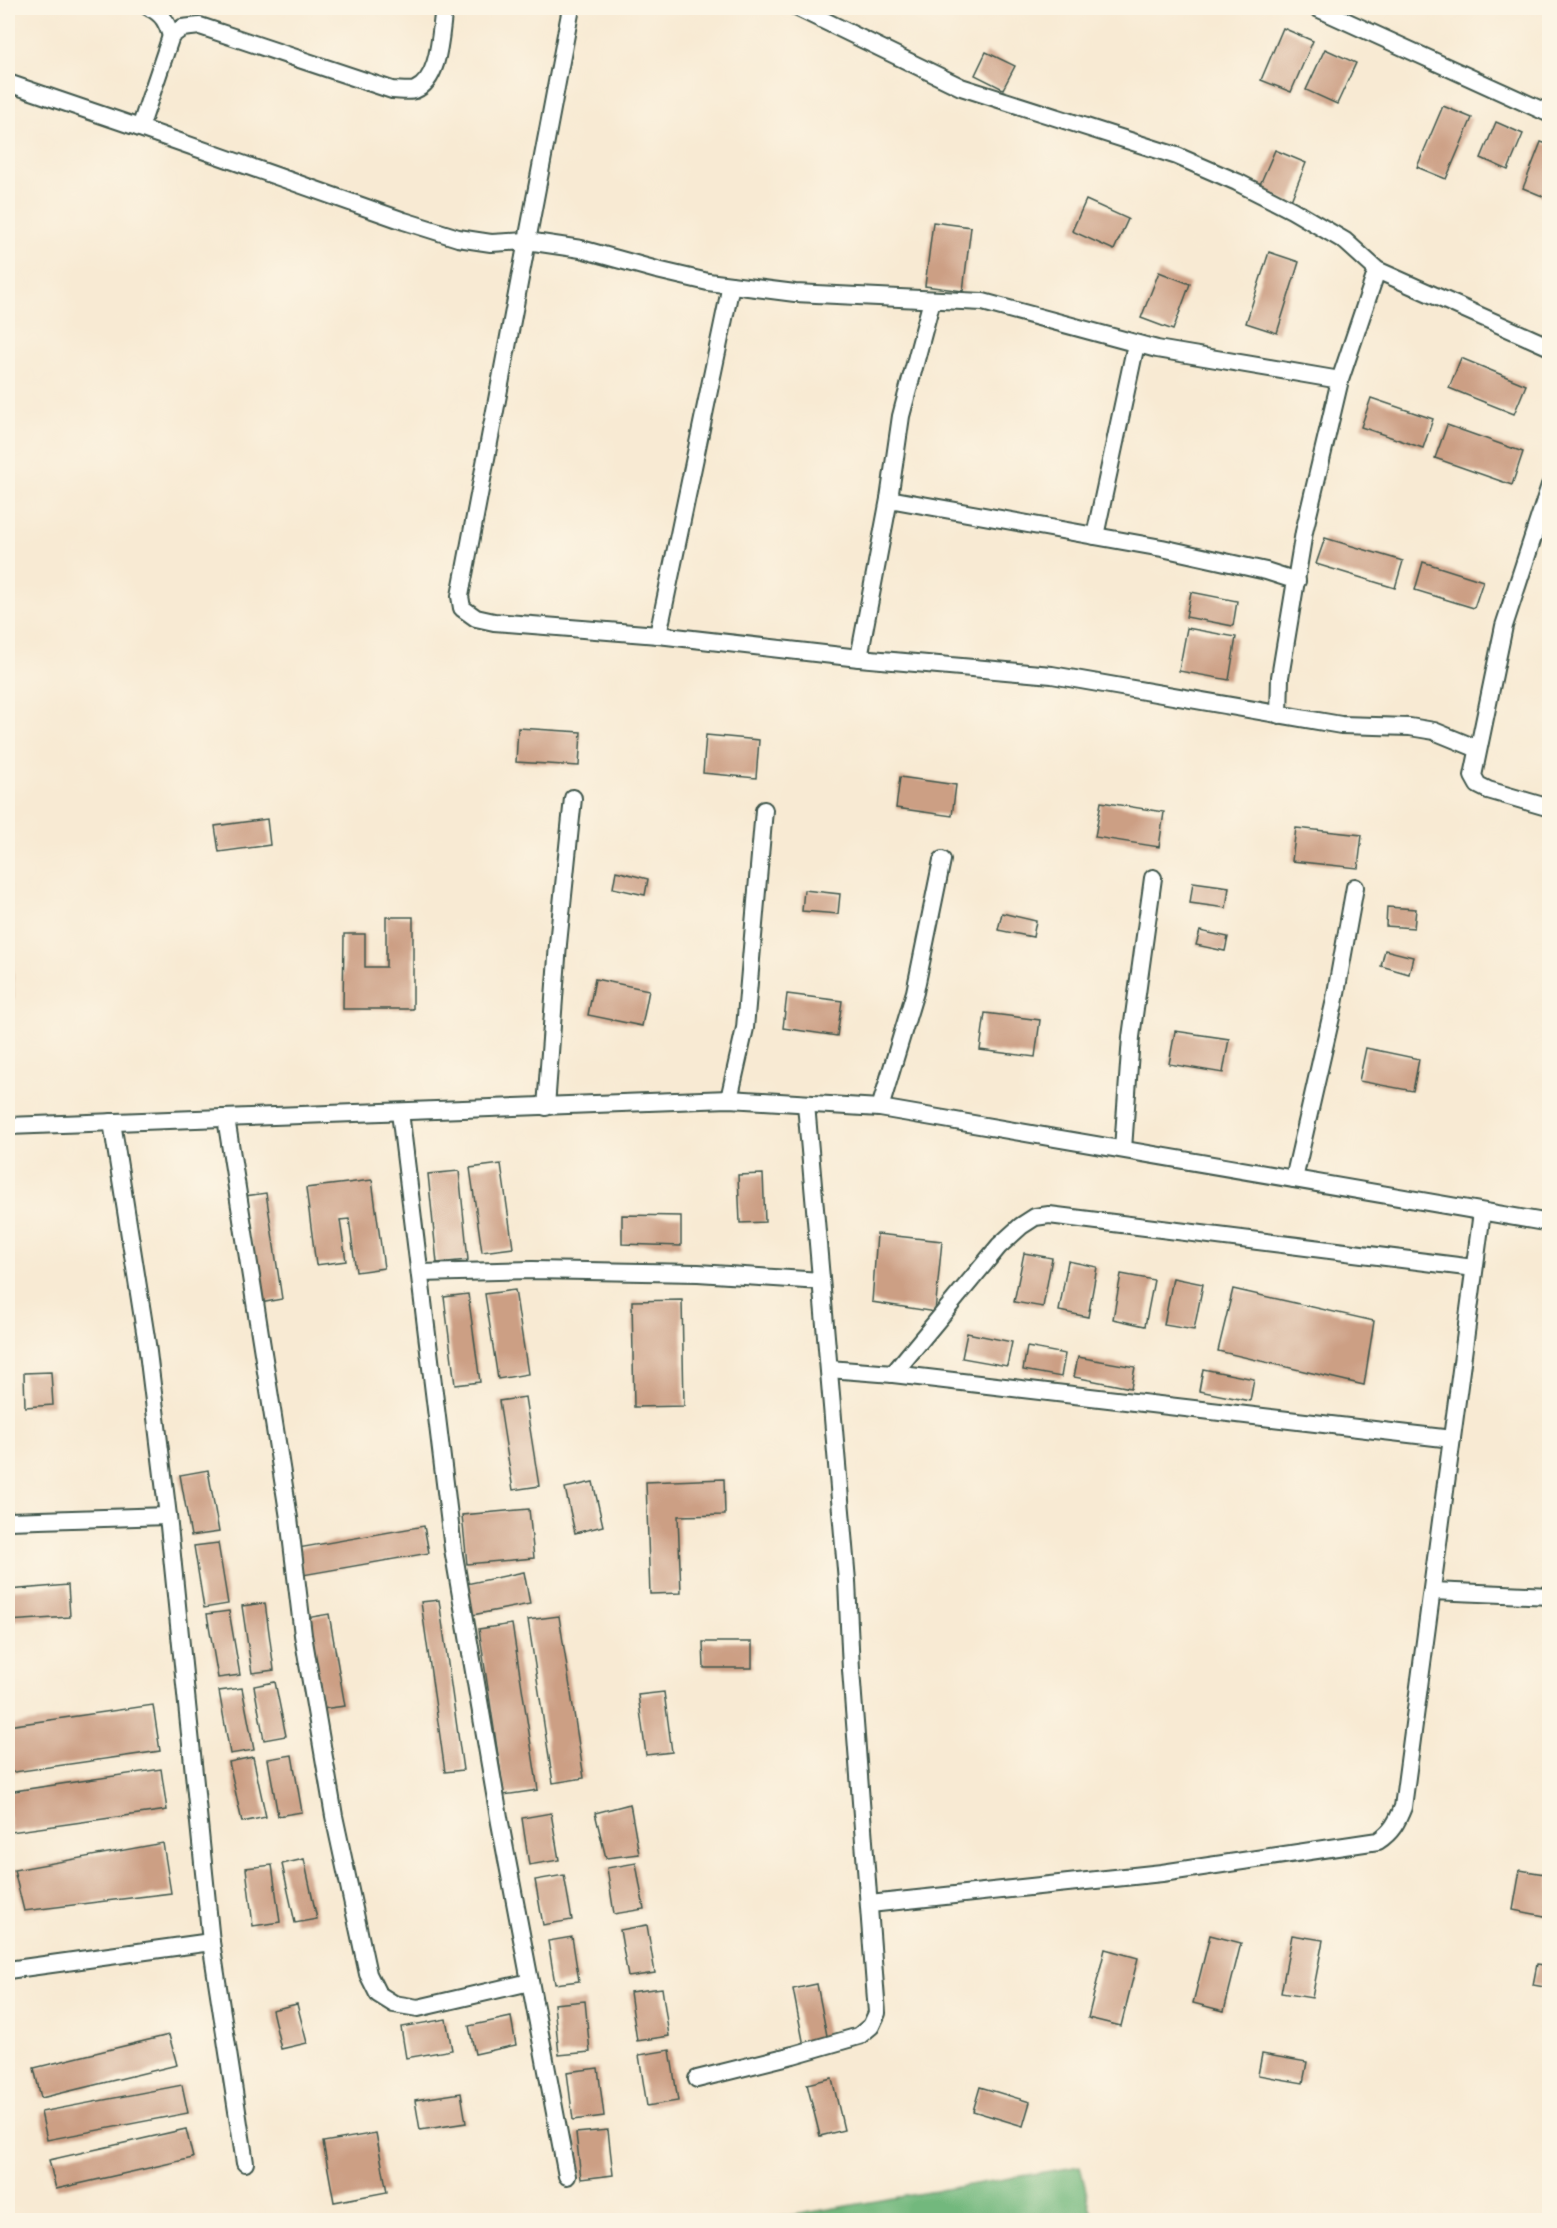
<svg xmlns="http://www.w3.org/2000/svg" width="1557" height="2228" viewBox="0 0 1557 2228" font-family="'Playpen Sans',sans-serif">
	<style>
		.forest { fill: #72b87d; stroke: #487a58; stroke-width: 1.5 }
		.building { fill: #cc9f84 }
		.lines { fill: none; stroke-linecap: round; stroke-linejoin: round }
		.street-casing { stroke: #40574c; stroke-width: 20 }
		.street { stroke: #fff; stroke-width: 16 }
	</style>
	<rect width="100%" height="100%" fill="#fcf5e5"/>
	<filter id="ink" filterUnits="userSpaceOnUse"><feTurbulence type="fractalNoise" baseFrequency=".0167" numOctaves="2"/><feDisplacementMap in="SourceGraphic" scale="12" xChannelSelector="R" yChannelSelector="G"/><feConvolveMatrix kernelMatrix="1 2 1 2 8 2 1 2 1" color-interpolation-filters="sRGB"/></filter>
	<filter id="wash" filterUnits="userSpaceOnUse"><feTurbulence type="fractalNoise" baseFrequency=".008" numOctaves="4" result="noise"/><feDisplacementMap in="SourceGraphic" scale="24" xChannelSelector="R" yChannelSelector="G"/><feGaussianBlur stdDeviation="1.35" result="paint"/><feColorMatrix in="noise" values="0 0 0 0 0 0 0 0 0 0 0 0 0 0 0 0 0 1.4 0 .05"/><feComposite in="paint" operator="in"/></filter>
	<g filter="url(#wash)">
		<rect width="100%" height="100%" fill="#f8ead3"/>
		<polygon class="forest" points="1080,2166 1093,2220 765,2220"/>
		<g id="blocks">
			<g class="building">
				<polygon points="1283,28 1313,41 1291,92 1261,80"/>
				<polygon points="1325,49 1356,63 1337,104 1306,90"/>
				<polygon points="986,52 1015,66 1003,89 975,75"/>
				<polygon points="1443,106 1472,118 1446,179 1417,167"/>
				<polygon points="1496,122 1523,134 1508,170 1481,158"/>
				<polygon points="1541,142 1550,145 1550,191 1547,198 1523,188"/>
				<polygon points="1275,150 1306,163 1290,203 1258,189"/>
				<polygon points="1086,200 1128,219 1114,250 1072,231"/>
				<polygon points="933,222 971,227 963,291 925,286"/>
				<polygon points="1269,252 1299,262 1277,333 1246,323"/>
				<polygon points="1159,272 1190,284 1173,330 1141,318"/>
				<polygon points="1461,358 1526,385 1514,414 1449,388"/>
				<polygon points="1371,398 1433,419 1423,448 1361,427"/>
				<polygon points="1447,425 1523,452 1512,485 1435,458"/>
				<polygon points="1325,538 1403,561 1395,588 1316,564"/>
				<polygon points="1423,562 1483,581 1474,608 1415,590"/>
				<polygon points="1191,592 1237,601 1233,626 1186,617"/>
				<polygon points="1187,628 1236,637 1229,680 1179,671"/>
				<polygon points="518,728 581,732 579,766 516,762"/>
				<polygon points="706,735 759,740 756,778 703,773"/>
				<polygon points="900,777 956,785 952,816 896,808"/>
				<polygon points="1101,802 1164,812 1159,847 1095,837"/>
				<polygon points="267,819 270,845 219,852 215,826"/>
				<polygon points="1296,828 1362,835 1358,868 1292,861"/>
				<polygon points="616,871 648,879 645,895 613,888"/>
				<polygon points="1193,882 1229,887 1226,908 1190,903"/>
				<polygon points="804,890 840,894 838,914 802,911"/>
				<polygon points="1387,907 1416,909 1414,928 1386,926"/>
				<polygon points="1002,913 1036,921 1033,937 998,930"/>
				<polygon points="386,917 413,917 413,1009 343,1009 344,934 365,934 365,967 386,967"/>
				<polygon points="8,928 11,928 14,999 8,1000"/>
				<polygon points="1200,931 1228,937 1225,951 1196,945"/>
				<polygon points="1385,950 1413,957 1409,974 1381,966"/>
				<polygon points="595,979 649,990 642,1026 588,1015"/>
				<polygon points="787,994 842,1001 837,1036 783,1028"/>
				<polygon points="985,1013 1040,1020 1035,1057 980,1050"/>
				<polygon points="1175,1031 1229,1039 1223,1073 1169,1064"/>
				<polygon points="1366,1048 1419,1059 1413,1091 1359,1081"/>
				<polygon points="501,1164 513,1248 482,1252 470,1168"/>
				<polygon points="459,1171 468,1260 437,1263 428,1174"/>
				<polygon points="763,1174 765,1222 740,1223 738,1175"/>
				<polygon points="372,1180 384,1268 356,1272 349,1219 340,1220 346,1261 316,1265 306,1188"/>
				<polygon points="266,1193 282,1299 260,1303 245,1196"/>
				<polygon points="622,1215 681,1216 681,1246 622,1244"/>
				<polygon points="877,1234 942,1241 935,1312 872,1302"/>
				<polygon points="1024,1253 1052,1258 1043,1307 1014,1302"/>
				<polygon points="1068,1261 1097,1267 1088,1317 1059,1311"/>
				<polygon points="1121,1274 1154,1280 1145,1326 1113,1319"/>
				<polygon points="1173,1278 1203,1284 1194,1330 1164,1325"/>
				<polygon points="1233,1289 1374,1321 1364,1385 1218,1351"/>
				<polygon points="515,1290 528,1374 498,1379 485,1294"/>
				<polygon points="468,1294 480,1382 455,1385 444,1297"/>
				<polygon points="682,1300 684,1406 634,1407 632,1301"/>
				<polygon points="967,1333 1012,1342 1007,1366 962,1358"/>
				<polygon points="1027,1347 1065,1354 1061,1377 1023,1370"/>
				<polygon points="1078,1357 1135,1367 1131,1388 1074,1377"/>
				<polygon points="1203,1369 1254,1379 1250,1401 1199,1391"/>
				<polygon points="51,1372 53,1405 25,1407 24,1373"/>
				<polygon points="525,1397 539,1486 513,1490 499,1401"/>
				<polygon points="208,1470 219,1532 191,1536 180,1475"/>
				<polygon points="724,1479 725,1515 678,1516 681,1593 650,1594 646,1482"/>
				<polygon points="593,1482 603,1526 575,1533 565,1488"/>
				<polygon points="529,1509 534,1558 467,1564 462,1515"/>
				<polygon points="424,1526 429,1553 303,1575 298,1548"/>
				<polygon points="218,1543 228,1604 204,1608 194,1546"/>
				<polygon points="524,1572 530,1604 472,1615 466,1584"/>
				<polygon points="68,1585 70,1617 8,1621 8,1590"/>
				<polygon points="439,1600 463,1770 445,1772 421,1602"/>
				<polygon points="265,1603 274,1670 252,1673 242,1606"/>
				<polygon points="229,1611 240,1675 218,1678 207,1614"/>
				<polygon points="329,1614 345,1706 322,1709 306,1618"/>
				<polygon points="559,1616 584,1778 553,1783 528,1620"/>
				<polygon points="512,1624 538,1790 504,1795 479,1629"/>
				<polygon points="703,1642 752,1642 752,1668 704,1668"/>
				<polygon points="275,1682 286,1736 264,1740 254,1686"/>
				<polygon points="242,1688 254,1750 230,1754 219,1691"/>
				<polygon points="664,1692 672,1752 646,1755 638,1695"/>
				<polygon points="153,1705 160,1751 8,1773 8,1726"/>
				<polygon points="292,1755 302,1812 278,1816 268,1759"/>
				<polygon points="253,1757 266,1817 242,1822 229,1762"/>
				<polygon points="161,1769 167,1810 11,1832 8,1809 8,1792"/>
				<polygon points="630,1804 639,1854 606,1858 595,1813"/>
				<polygon points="551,1813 559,1860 529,1865 522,1818"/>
				<polygon points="163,1843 171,1893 24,1911 14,1870"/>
				<polygon points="304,1859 317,1919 295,1923 282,1864"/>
				<polygon points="636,1863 644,1909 614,1914 607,1868"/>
				<polygon points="272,1865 280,1922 253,1926 246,1868"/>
				<polygon points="1520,1870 1550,1875 1550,1917 1513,1910"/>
				<polygon points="564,1875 572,1920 543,1925 535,1880"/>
				<polygon points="647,1925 655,1973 628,1977 620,1930"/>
				<polygon points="1210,1935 1241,1943 1224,2011 1193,2003"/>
				<polygon points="1292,1935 1323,1940 1312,1998 1281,1993"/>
				<polygon points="572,1937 579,1981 555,1984 548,1941"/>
				<polygon points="1105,1949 1138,1958 1121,2026 1088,2018"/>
				<polygon points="1537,1964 1550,1966 1550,1988 1533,1985"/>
				<polygon points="817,1984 828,2041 804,2046 793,1989"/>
				<polygon points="662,1988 669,2036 637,2041 630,1992"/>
				<polygon points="585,2001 590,2052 559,2055 554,2004"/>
				<polygon points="297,2004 307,2043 281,2049 272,2010"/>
				<polygon points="511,2017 516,2045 475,2054 469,2026"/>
				<polygon points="446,2019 452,2050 406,2058 401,2027"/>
				<polygon points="169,2035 177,2065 41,2098 34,2068"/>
				<polygon points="670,2050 678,2101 647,2106 639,2055"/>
				<polygon points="1262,2054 1307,2062 1303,2083 1258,2075"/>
				<polygon points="598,2068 604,2116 573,2120 567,2072"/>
				<polygon points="832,2078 844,2130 820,2136 807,2084"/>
				<polygon points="182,2085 188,2113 47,2140 41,2112"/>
				<polygon points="980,2087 1030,2102 1023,2126 973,2111"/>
				<polygon points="461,2093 466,2123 420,2130 415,2100"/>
				<polygon points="186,2129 193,2158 56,2189 49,2160"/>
				<polygon points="608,2130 613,2175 581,2179 576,2133"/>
				<polygon points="376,2133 387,2192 334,2202 323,2142"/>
			</g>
		</g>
	</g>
	<g filter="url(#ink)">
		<use href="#blocks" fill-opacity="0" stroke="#40574c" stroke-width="1.5"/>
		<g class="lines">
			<defs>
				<g id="street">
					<path d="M 150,8 C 163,14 167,23 171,36"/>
					<path d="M 444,8 C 440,31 441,79 415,90 C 409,92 399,90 392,90 L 200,26 L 182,28 L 171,36 L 140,128 L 404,221 L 458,238 L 491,243 L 527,241 L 581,249 L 657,270 L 708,282 L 795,293 L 983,302 L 1157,349 L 1340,380"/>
					<polyline points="571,8 460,596 462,608 476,618 494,622 658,635 859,658 1052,675 1341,725 1410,727 1434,731 1478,749"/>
					<polyline points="798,8 961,87 1177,156 1237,182 1292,210 1345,241 1377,270 1550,347"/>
					<polyline points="1317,8 1550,114"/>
					<polyline points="8,83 140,128"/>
					<polyline points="1550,485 1504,626 1473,776 1478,785 1488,790 1550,808"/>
					<polyline points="889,499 1162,548 1266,571 1297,581"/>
					<polyline points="1095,536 1136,344"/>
					<polyline points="658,635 731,285"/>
					<polyline points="859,658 889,499 901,416 932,300"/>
					<polyline points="1279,715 1280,677 1304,532 1340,380 1377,270"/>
					<polyline points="729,1099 745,1028 764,810"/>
					<polyline points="546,1107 558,944 573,798"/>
					<polyline points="880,1108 915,992 942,860"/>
					<polyline points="400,1112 453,1549 500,1823 567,2176"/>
					<polyline points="226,1118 289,1518 303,1635 334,1816 368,1974 378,1994 394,2004 418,2008 530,1982"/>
					<polyline points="112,1122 147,1344 168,1516 211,1942 245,2163"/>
					<polyline points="8,1126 729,1099 880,1108 1550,1223"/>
					<polyline points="1123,1149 1131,1037 1153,878"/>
					<polyline points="1294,1179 1334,1004 1355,887"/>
					<polyline points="420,1273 532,1270 698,1273 821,1281"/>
					<polyline points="829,1369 893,1374 1452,1439"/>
					<polyline points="893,1374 999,1246 1021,1226 1035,1217 1049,1215 1474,1268"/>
					<polyline points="8,1521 168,1516"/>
					<polyline points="1432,1591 1550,1596"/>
					<path d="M 870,1904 L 1162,1873 L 1378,1841 C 1392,1832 1397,1822 1403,1807 L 1482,1212"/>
					<polyline points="8,1970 211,1942"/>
					<polyline points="697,2079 793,2055 859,2036 871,2026 877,2013 851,1670 847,1581 806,1104"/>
				</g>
			</defs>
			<use href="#street" class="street-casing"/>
			<use href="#street" class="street"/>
		</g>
	</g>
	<rect width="1557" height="2228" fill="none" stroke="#fcf5e5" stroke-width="30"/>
</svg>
